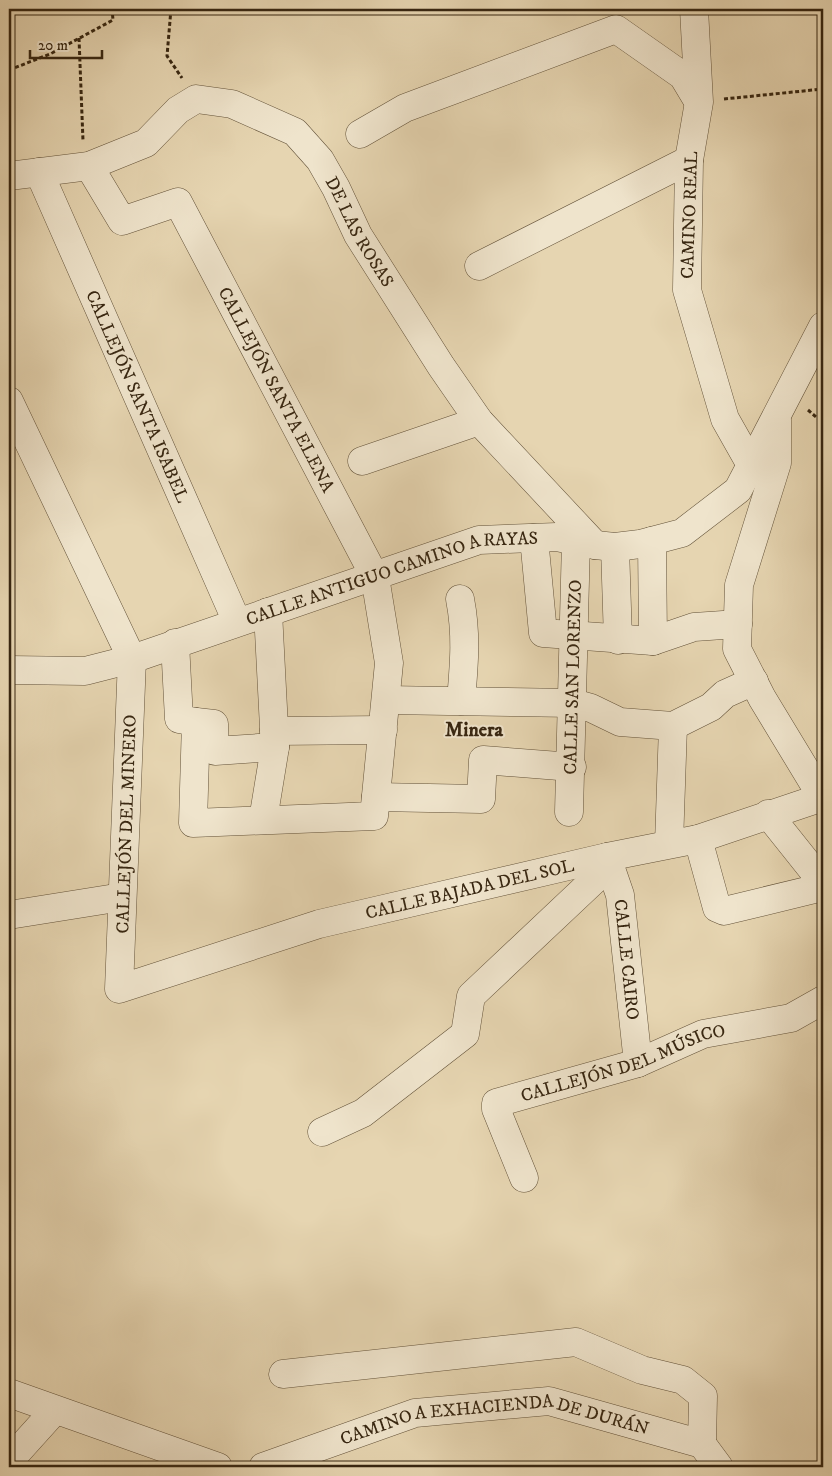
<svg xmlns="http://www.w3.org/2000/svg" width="832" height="1476" viewBox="0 0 832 1476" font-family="'IM FELL DW Pica',serif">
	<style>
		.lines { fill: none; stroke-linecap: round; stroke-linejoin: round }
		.minor-casing { stroke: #635239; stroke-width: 29 }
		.path { stroke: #372611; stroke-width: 3; stroke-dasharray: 4 2.5; stroke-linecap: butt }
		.minor { stroke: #efe4cc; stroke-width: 28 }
		.labels { text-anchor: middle; stroke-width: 4; stroke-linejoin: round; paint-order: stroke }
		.street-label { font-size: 18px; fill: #372611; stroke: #efe4cc }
		.quarter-label { font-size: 20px; font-weight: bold; fill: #372611; stroke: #efe4cc }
	</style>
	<rect width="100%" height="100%" fill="#e6d5b1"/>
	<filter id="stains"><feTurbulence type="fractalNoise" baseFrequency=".004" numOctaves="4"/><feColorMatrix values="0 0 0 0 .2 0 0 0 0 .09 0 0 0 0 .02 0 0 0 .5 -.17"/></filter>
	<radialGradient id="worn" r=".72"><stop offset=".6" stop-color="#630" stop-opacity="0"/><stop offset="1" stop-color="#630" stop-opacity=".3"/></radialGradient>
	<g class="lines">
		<defs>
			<g id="minor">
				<polyline points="694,9 699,102 689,160 687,290 725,419 751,465"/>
				<polyline points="360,134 405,108 616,29 683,76 698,101"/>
				<path id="s1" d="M 89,166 L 122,221 L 178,202 L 375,577 L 389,663 L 374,816 L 193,823 L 196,722 L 179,719 L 175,643"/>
				<path id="s2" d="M 39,172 L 237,622"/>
				<path id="s3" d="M 9,176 L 89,166 L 146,143 L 178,110 L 196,99 L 232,104 L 295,132 L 320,160 L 336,188 L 358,235 L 441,366 L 479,421 L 595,545"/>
				<polyline points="479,266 689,160"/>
				<path id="s4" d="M 9,401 L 132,659 L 119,989 L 319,924 L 607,857 L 698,839 L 823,797"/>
				<polyline points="777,420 777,463 739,585 737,649 762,698 822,797"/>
				<polyline points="362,461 479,421"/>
				<polyline points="534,538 543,633 653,641 694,627 738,624"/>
				<polyline points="652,541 653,641"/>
				<polyline points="615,547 618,640"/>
				<path d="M 460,599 C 467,635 464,665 461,701"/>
				<path id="s5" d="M 9,670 L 85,671 L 132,659 L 479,540 L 557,537 L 595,545 L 615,547 L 640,544 L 682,533 L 738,490 L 823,326"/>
				<polyline points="386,700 573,703 591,708 620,722 673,726 711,707 725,694 754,681"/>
				<polyline points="196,722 214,724 215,751 275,747"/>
				<polyline points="274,731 383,730"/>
				<polyline points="376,797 481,799 483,760 572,767"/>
				<path id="s6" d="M 569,812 L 576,541"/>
				<polyline points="768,814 823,883"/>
				<polyline points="263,820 275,747 268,612"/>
				<polyline points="698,839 717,908 724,911 823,887"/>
				<polyline points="669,844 673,726"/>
				<path id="s7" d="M 607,857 L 620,895 L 638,1063"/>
				<polyline points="9,915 122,897"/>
				<polyline points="322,1132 363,1113 465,1034 471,996 610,865"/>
				<path id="s8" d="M 524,1178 L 496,1109 L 496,1103 L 638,1063 L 703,1034 L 791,1018 L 823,1000"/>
				<polyline points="283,1374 576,1342 642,1370 683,1380 703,1396 702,1444"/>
				<polyline points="9,1393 218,1467"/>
				<polyline points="9,1461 55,1410"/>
				<path id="s9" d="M 263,1467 L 415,1413 L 549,1401 L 702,1444 L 719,1467"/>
			</g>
		</defs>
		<use href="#minor" class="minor-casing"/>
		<g class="path">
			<polyline points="171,9 167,56 182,78"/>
			<polyline points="79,38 83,141"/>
			<polyline points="9,70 50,54 113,20 112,9"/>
			<polyline points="724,99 823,89"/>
			<polyline points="808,410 823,423"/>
		</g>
		<use href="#minor" class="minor"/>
	</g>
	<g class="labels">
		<g class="street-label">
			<text transform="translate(689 215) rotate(-88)" y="6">CAMINO REAL</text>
			<text dy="6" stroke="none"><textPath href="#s3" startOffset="434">DE LAS ROSAS</textPath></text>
			<text dy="6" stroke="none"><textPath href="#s1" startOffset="335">CALLEJÓN SANTA ELENA</textPath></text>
			<text dy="6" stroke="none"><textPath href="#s2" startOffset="245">CALLEJÓN SANTA ISABEL</textPath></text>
			<text dy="6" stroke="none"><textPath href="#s5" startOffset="398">CALLE ANTIGUO CAMINO A RAYAS</textPath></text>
			<text dy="6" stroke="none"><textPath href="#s6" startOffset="135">CALLE SAN LORENZO</textPath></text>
			<text transform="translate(126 824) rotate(-88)" y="6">CALLEJÓN DEL MINERO</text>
			<text dy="6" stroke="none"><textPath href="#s4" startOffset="981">CALLE BAJADA DEL SOL</textPath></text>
			<text dy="6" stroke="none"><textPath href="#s7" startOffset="105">CALLE CAIRO</textPath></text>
			<text dy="6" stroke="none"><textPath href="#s8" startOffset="214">CALLEJÓN DEL MÚSICO</textPath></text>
			<text dy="6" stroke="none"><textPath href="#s9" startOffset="241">CAMINO A EXHACIENDA DE DURÁN</textPath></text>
		</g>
		<g class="quarter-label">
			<text x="474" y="736">Minera</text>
		</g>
	</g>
	<rect width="832" height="1476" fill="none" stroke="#e6d5b1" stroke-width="30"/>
	<rect x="10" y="10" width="812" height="1456" fill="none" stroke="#372611" stroke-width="2.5"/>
	<rect x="15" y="15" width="802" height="1446" fill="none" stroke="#372611"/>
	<path d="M30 50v8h72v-8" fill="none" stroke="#372611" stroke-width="2.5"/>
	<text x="38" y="50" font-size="15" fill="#372611" stroke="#efe4cc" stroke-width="4" paint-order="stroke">20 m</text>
	<rect width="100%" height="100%" filter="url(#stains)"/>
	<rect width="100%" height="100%" fill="url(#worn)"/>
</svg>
